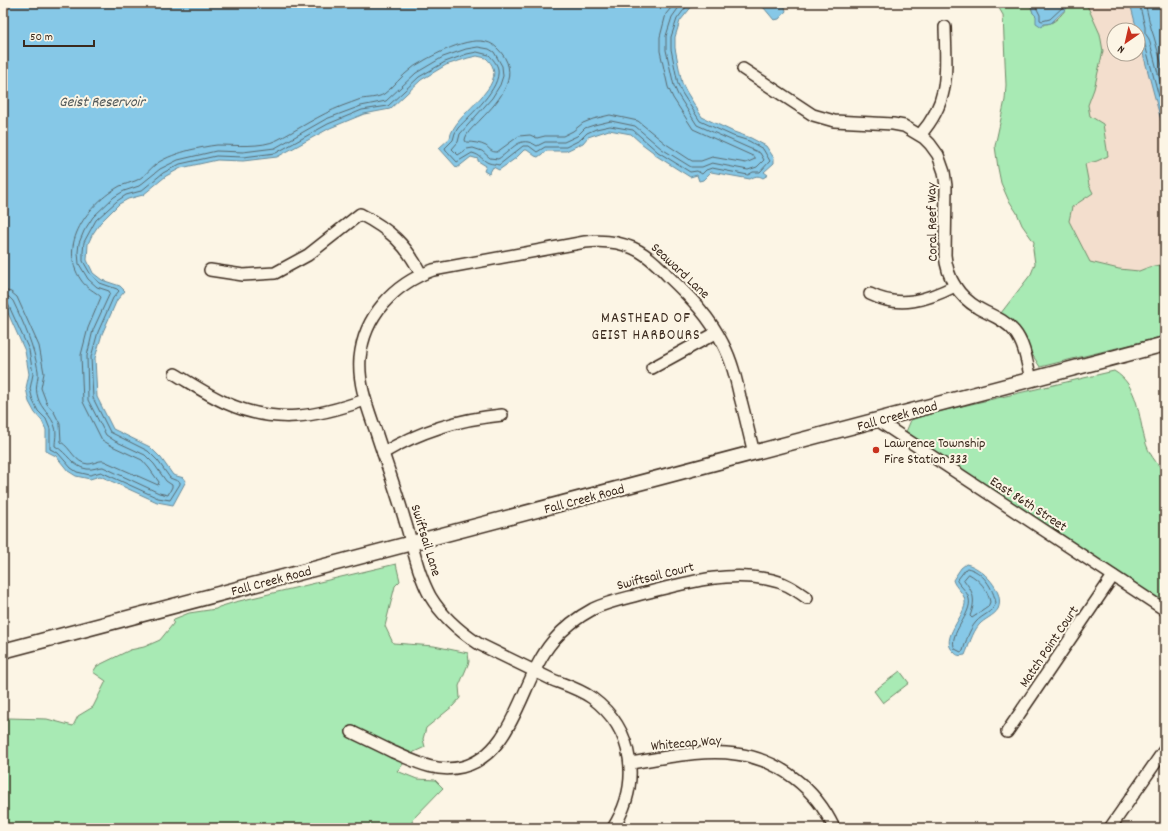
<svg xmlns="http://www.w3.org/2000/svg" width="1168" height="831" viewBox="0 0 1168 831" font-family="Dekko,sans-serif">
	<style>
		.built { fill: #f3decd; fill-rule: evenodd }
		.green { fill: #a8eab4; stroke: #728a69 }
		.water { fill: #86c8e7; stroke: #688997 }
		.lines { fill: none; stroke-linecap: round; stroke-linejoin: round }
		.shore { stroke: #59696e; stroke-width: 1 }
		.minor-casing { stroke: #3b2a1e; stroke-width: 14 }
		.major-casing { stroke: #3b2a1e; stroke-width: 17 }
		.minor { stroke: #fcf5e5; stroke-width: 11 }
		.major { stroke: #fcf5e5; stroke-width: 14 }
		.poi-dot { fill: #c8321e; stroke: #fcf5e5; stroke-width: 1.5 }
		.labels { text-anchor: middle; stroke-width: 4; stroke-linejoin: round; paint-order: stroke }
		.street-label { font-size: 14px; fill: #3b2a1e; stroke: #fcf5e5 }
		.poi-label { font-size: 14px; fill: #3b2a1e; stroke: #fcf5e5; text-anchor: start }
		.water-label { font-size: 15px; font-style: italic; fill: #52595a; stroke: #fcf5e5 }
		.neighbourhood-label { font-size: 15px; letter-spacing: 1px; fill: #3b2a1e; stroke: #fcf5e5 }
	</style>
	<rect width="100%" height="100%" fill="#fcf5e5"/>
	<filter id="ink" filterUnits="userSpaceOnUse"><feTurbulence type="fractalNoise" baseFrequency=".025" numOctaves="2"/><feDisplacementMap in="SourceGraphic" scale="8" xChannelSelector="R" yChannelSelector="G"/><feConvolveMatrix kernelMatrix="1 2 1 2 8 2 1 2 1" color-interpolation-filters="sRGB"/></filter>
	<g filter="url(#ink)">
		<path class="built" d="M 1086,3 L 1165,3 L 1165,264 L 1149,267 L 1139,271 L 1119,269 L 1090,262 L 1069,221 L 1072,207 L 1093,193 L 1089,186 L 1085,164 L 1097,161 L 1108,155 L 1103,124 L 1090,117 L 1088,105 L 1094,89 ZM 1114,30 L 1138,30 L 1138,54 L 1114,54 Z"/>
		<g class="green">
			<path d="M 996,3 L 1030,3 L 1033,13 L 1044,24 C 1054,25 1061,15 1067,8 L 1069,6 L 1068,3 L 1086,3 L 1100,34 L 1103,51 L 1094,89 L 1088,105 L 1090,116 L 1103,124 L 1108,156 L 1097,161 L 1085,164 L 1089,185 L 1093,193 L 1072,207 L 1069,221 L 1090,262 L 1119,269 L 1139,271 L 1149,267 L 1165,264 L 1165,336 L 1040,367 L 1017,330 L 1001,313 L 1031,274 L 1035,264 L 1033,249 L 1034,242 L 1022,225 L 1017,213 L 1008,199 L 1001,183 L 998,168 L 995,146 L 1005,100 L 1006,85 L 1003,15 Z"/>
			<path d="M 1114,371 C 1139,386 1138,416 1145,440 C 1148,453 1156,463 1165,472 L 1165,604 L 906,432 L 911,420 L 928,414 Z"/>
			<polygon points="396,564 400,581 395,586 385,626 393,643 434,646 468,653 469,662 459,686 460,698 453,706 426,728 423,739 425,747 414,752 397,771 417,779 435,780 443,788 412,820 413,828 3,828 3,725 8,718 47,719 73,726 78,716 93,707 106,681 93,672 97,666 130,650 144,647 160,640 173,624 174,619 189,613 216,609 219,607 235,602"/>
			<polygon points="900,671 909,683 883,703 874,691"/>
		</g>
		<g class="water">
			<path d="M 3,3 L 697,3 L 693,5 L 680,21 L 675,37 L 675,48 L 682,83 L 686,91 L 702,117 L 734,132 L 751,138 L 766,146 L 774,158 L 774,163 L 764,172 L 768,175 L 763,178 C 758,175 755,176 750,179 L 711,172 L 703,180 L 699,181 L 697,175 L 690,177 L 655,155 L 653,152 L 641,143 L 631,134 L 609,130 L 588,137 L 583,143 L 566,151 L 546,151 L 538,157 L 535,156 L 527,150 L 524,150 L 516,158 L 499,170 L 493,167 L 489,174 L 484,171 L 486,166 L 478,161 L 478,159 L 471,157 L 457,168 L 439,148 L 450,138 C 453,115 501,91 493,68 C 492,64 489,61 486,58 L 477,56 L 468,58 L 446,65 L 421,80 L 390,109 L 364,114 L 330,128 L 277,157 L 243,161 L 217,160 L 181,168 L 166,176 L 143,195 L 128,199 L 119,204 L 100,223 L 92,235 L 88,244 L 87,260 L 93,273 L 102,280 L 120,286 L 125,291 L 117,300 L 102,334 L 95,358 L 97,397 L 113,429 L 150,447 L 161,458 L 173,475 L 184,478 L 186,481 L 173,505 L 157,502 L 100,476 L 90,479 L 76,476 L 68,471 L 56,456 L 46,451 L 46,430 L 42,421 L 35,413 L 29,402 L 26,388 L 29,374 L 25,351 L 3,302 Z"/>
			<polygon points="756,3 784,3 786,11 779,19 774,20 764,8"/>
			<polygon points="1030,3 1068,3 1069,6 1051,23 1044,24 1042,27 1036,23 1036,16 1033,13"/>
			<polygon points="1130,3 1165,3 1165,135 1138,35 1138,30 1137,30"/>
			<path d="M 966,564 C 982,567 1006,592 998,609 C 994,616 984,619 979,625 C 972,633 969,646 965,655 C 960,656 957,656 954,652 C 938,639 967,615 965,601 C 964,592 955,588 953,580 L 961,568 Z"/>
		</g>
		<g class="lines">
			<g class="shore">
				<polyline points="1034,3 1040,15 1040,20 1042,21 1050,19 1064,6 1065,3"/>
				<polyline points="1139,3 1145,27 1145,33 1149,39 1165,100"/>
				<path d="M 1145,3 C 1148,14 1150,27 1154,37 L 1165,77"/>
				<polyline points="1138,37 1142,38 1144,41 1165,119"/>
				<path d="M 3,290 L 11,292 L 17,297 L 39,346 L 44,373 L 41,388 L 47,404 L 54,412 L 60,424 L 61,442 C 71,448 75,463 88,464 C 94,464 98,460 104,461 L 158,485 L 159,482 L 149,468 L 142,460 L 112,446 L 102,440 L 83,402 L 81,355 L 88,328 L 101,297 C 95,291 86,288 81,280 C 57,245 88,204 120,186 C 125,184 130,183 135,181 C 143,178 150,169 156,164 C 166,157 179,153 190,150 C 199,148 208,146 217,145 C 234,145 262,148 277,140 C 299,129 319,115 342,106 C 348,104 355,101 361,99 C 368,98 378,98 384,94 C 394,87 401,76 411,69 C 415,65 421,63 425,60 C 442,51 480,30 497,48 C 523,73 501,99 481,119 C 476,125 466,132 465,140 L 466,142 C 473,142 480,143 486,146 C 491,150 491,152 497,152 L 519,136 L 530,135 L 537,138 L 545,136 L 563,136 L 573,131 L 583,123 L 593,119 L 610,115 L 638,121 L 666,144 L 692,161 L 701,161 L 712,157 L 746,163 L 755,159 L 755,157 L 693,129 L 673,98 L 668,87 L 660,51 L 660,37 L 666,14 L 675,3"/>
				<path d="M 3,296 L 9,297 L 13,301 C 24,324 34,346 38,371 C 39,381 34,385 38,398 C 41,409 52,416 55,427 C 57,433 55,440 55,446 C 68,453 72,467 87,469 C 93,470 97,467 103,467 L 159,493 L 168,495 L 172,487 L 172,485 L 166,481 L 154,464 L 145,455 L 115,441 L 106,435 L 88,400 L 87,356 L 93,330 L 110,293 L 109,291 L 97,287 L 88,279 L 79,264 L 78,252 L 79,243 L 84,231 L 93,217 L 114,197 L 124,191 L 139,186 L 160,169 L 178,160 L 216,151 L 243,152 L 275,148 L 326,119 L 361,106 L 386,101 L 416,73 L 443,57 L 466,49 L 478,47 L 489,49 L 494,52 L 502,66 L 503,76 L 500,85 L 492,98 L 460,134 L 458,142 L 452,149 L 458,155 L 467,149 L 473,148 L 482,151 L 490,158 L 498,159 C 513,150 519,134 537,146 L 545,142 L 564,142 L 577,136 L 585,128 L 594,125 L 611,121 L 635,126 L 662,149 L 691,167 L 702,167 L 712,163 L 748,170 L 757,167 L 764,160 L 760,153 L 697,125 L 678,95 L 674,86 L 666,50 L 666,36 L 672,17 L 682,3"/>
				<path d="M 3,301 L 8,304 L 29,350 L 33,374 L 30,389 L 33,401 L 38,411 L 46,419 L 50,429 L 50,449 L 58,453 L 71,468 L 77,472 L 90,475 L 101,472 L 158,498 L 170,500 L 180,484 L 180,482 L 170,478 L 158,461 L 148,451 L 110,432 L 93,398 L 91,357 L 98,332 L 113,298 L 119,291 L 117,289 L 100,283 L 91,275 L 83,261 L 83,252 L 84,242 L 96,220 L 117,201 L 126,195 L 141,191 L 163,173 L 180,164 L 216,156 L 243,157 L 276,153 L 328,124 L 362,110 L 388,106 L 419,77 L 445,62 L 467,54 L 477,52 L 489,55 C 493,59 497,64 498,69 C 501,89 471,114 458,128 L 455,133 L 453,140 L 445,148 L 446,150 L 457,162 L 472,153 C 481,155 483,161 489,163 C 492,164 495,164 499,165 L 523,146 L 529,146 L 537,152 L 545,147 L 566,147 L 580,140 L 587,133 L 596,129 L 610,126 L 633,130 L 658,152 L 690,172 L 697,171 L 702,174 L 706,170 L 712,168 L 748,175 L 753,172 L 760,172 L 770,161 L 763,149 L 749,141 L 733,136 L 700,121 L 682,93 L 678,84 L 671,49 L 671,37 L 677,19 L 689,3"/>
				<path d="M 967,568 C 983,571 993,588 996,603 C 992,613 982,615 976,622 C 969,630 966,641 963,651 L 961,652 L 955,649 C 947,634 973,614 969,599 C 967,591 961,587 957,581 Z"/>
				<path d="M 969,574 C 980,580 988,590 990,602 L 988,607 L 972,618 L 970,616 C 976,600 974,593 964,580 Z"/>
			</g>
			<defs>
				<g id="minor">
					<path d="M 743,69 L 813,115 L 834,121 L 893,124 L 904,126 L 924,138 L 930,144 L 938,155 L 944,172 L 946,186 L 945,255 C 947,277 958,296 978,308 C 990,315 1004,319 1014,331 C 1025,344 1027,363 1031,380"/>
					<path d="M 920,135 C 951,100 946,70 945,27"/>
					<path d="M 210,270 L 243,275 L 275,273 L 308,255 L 360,214 C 389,229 406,244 421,274"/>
					<path d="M 870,294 C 900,309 927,300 955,286"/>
					<polyline points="652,368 716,333"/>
					<path d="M 175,374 C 192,384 208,395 226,403 C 275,425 317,417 365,400"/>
					<polyline points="877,420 1165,610"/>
					<path d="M 383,453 C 420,431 459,419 502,415"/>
					<path d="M 352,732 C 366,739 379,745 393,752 C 416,762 436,773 462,767 C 515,754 521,678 553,641 C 564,628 578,617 593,609 C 609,601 628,598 645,593 C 686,583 725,571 767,579 C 784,582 793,588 807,598"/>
					<polyline points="1007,732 1113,576"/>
					<path d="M 630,763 C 664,758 703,749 736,754 C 779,759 816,789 834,828"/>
					<path d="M 613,828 C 641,784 635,730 592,698 C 581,690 566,685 553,680 C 528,668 504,656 479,644 C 459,631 442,616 430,596 C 417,572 413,546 405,521 C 396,490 385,460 375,429 C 367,406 358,383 360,358 C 364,316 394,284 433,270 L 585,242 C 602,240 617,241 633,248 C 647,254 658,265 668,276 C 690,297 710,317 723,344 C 732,361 736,379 740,397 C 745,415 749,434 754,453"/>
					<polyline points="1110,828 1165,749"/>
				</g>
				<polyline id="major" points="3,651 1165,344"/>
			</defs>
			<use href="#minor" class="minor-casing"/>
			<use href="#major" class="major-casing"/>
			<use href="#minor" class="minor"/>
			<use href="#major" class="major"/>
		</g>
	</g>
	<circle class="poi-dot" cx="876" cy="450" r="4"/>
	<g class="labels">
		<g class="street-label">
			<text transform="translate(931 222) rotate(-91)" y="5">Coral Reef Way</text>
			<text transform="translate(681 270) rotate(43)" y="5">Seaward Lane</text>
			<text transform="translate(897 415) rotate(-15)" y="5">Fall Creek Road</text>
			<text transform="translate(584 498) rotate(-15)" y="5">Fall Creek Road</text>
			<text transform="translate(1029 503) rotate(33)" y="5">East 86th Street</text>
			<text transform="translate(427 540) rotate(73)" y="5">Swiftsail Lane</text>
			<text transform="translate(655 575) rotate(-14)" y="5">Swiftsail Court</text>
			<text transform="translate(271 580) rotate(-15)" y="5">Fall Creek Road</text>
			<text transform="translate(1048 646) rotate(-56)" y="5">Match Point Court</text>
			<text transform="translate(686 742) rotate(-5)" y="5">Whitecap Way</text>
		</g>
		<g class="poi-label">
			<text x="884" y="447">Lawrence Township<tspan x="884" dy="16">Fire Station 333</tspan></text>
		</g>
		<g class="water-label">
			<text x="102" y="106">Geist Reservoir</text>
		</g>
		<g class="neighbourhood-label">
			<text x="646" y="322">MASTHEAD OF<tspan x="646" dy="17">GEIST HARBOURS</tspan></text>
		</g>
	</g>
	<rect width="1168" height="831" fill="none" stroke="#fcf5e5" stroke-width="16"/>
	<rect x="8" y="8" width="1152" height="815" fill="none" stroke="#3b2a1e" stroke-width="1.5" filter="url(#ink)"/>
	<g transform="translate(1126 42) rotate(214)"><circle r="19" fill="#fcf5e5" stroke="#afa495"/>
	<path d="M0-3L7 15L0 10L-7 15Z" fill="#c8321e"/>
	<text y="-6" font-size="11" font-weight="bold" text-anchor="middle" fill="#3b2a1e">N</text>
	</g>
	<path d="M24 40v6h70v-6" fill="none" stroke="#3b2a1e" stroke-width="2"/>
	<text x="30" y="40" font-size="12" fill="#3b2a1e" stroke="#fcf5e5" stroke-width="3" paint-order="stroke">50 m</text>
</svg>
